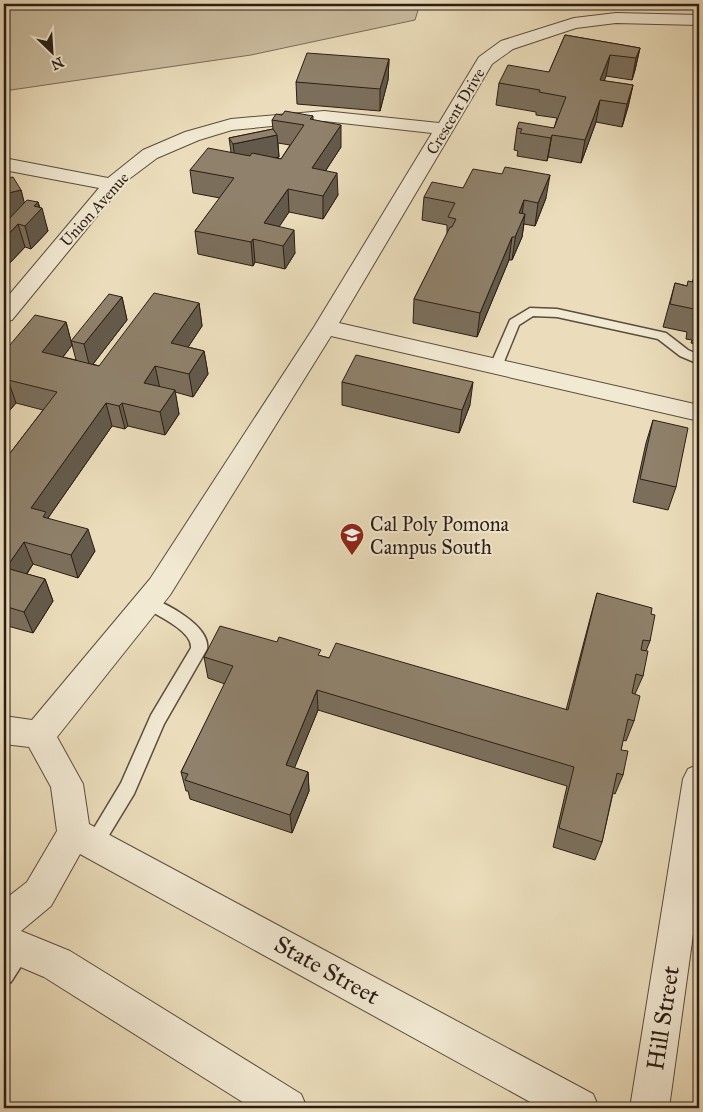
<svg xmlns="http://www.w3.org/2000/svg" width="703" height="1112" viewBox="0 0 703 1112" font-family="'IM FELL Great Primer',serif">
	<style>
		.green { fill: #cabc9f; stroke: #7a6c5a }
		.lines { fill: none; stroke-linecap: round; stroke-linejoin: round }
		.lane-casing { stroke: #5b4d3e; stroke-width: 3 }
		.street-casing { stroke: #5b4d3e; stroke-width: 2 }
		.lane { fill: #f2e9d3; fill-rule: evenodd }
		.street { fill: #f2e9d3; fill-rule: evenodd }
		.wall { fill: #7b6f5c; stroke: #2b1d15; fill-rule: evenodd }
		.shaded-wall { fill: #645a4b; stroke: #2b1d15 }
		.building { fill: #8f816b; stroke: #2b1d15 }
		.labels { text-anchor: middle; stroke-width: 4; stroke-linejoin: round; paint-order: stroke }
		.far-street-label { font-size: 16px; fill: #2b1d15; stroke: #f2e9d3 }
		.poi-label { font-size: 20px; fill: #2b1d15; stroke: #f2e9d3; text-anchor: start }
		.near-street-label { font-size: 24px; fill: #2b1d15; stroke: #f2e9d3 }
	</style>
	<rect width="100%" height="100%" fill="#ebddbb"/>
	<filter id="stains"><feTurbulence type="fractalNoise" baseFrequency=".004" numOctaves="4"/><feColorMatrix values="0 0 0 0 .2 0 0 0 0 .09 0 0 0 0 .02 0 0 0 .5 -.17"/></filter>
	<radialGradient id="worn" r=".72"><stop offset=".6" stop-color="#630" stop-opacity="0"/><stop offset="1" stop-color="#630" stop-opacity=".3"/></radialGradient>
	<polygon class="green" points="4,4 420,4 415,20 251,55 4,91"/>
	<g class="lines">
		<defs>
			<g id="lane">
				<polygon points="530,308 557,309 666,333 688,350 699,355 699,364 680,356 658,339 557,317 533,316 519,325 501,369 491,369 490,366 510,320"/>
				<path d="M 148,597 C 166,603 211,626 207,649 L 164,724 L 134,794 L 100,850 L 94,853 L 88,850 L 85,844 L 88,838 L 121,783 L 151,715 L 191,648 C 193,631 155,614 143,607 L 140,603 L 143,599 Z"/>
				<path d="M 22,939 L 29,942 L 32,949 L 11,982 L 4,985 C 3,967 3,947 22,939 Z"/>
			</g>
			<g id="street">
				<polygon points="616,13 699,15 699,25 616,23 576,28 513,49 492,64 339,323 699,405 699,421 331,336 170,595 57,737 83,784 89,824 593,1094 599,1108 541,1108 80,854 51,906 21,931 70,951 301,1094 307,1108 252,1108 44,977 4,960 4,900 27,882 57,831 51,787 29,747 4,744 4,716 32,720 150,579 314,327 432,133 324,121 232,130 199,140 157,158 125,182 12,320 4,322 4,301 99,188 4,170 4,158 108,178 143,150 185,132 231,119 324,111 439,123 479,57 501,41 574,18"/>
				<polygon points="699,764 699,891 669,1108 630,1108 683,779 688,769"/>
			</g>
		</defs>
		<use href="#lane" class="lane-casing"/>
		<use href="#street" class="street-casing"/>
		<use href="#lane" class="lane"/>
		<use href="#street" class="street"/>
	</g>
	<g class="wall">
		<polygon points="565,35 640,48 635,70 632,80 606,76 604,81 633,85 628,107 622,127 596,122 581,163 548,157 547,161 517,156 518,151 514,150 517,128 554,128 557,118 536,115 536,112 496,105 499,83 549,72"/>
		<polygon points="389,59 388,80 380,111 297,104 296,82"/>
		<path d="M 282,115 L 313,116 L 313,120 L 341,147 L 326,170 L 338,195 L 323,219 L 289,212 L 279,226 L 295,253 L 285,269 L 255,262 L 253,266 L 198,254 L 195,231 L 220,198 L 193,193 L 190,170 L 231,152 L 229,138 L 273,129 L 272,120 ZM 278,143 L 290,145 L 281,159 L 276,158 L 279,157 Z"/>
		<polygon points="463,188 546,198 535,226 524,224 522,237 512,260 509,260 477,337 413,323 414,299 447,234 447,225 422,220 424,197"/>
		<polygon points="21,190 24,203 38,202 48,231 31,249 25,247 5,268 4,268 4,220 7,221 10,217"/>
		<polygon points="695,275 699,276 699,345 691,343 692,340 686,339 687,332 663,327 675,283 687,286 692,282"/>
		<polygon points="122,297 127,320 93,364 99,366 199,303 202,326 188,347 204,351 208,374 193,397 175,392 179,414 165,435 128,426 125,429 112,426 48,518 95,551 78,578 33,564 27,574 45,579 53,601 33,633 4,625 4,461 43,410 16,403 4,417 4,352 66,322 72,345 63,357 76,360 71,341"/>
		<polygon points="342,382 470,405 459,433 342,405"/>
		<polygon points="653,420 676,487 668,510 633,502 646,443"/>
		<polygon points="597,593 651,614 650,641 646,651 643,676 635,694 634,721 626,741 623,740 621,750 623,775 615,794 613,793 602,842 595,860 553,847 567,786 318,710 294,768 308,772 309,791 292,833 190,799 188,791 186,791 181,772 225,684 208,678 204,657 321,656 329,658 566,710 591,615"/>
	</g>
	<g class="shaded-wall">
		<polygon points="640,48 635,70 632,80 636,58"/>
		<polygon points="610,55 606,76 596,102 600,80"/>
		<polygon points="389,59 388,80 380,111 380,89"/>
		<polygon points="633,85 628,107 622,127 627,104"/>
		<polygon points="600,100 596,122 581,163 585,140"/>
		<polygon points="341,125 341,147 313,190 312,168"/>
		<polygon points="277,135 279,157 236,167 233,144"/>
		<polygon points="552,135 548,157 547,161 551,138"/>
		<polygon points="337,173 338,195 323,219 323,196"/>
		<polygon points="550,175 546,198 535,226 538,203"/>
		<polygon points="288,189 289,212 269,242 264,223"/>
		<polygon points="21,190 27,213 4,219 4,194"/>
		<polygon points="524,200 521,223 525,214 522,237 512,260 519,213"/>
		<polygon points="38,202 40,210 42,208 48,231 31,249 25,226 34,206"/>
		<polygon points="18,224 25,247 5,268 4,263 4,239"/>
		<polygon points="294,230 295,253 285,269 283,246"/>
		<polygon points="512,237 509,260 477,337 480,313"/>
		<polygon points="253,239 255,262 253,266 251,242"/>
		<polygon points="122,297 127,320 90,368 84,344"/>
		<polygon points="199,303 202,326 175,367 171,343"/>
		<polygon points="66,322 72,345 49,375 42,352"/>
		<polygon points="204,351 208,374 193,397 189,374"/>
		<polygon points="155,366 160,389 144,383"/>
		<polygon points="8,380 16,403 4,417 4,384"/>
		<polygon points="473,382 470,405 459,433 462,410"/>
		<polygon points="175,390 179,414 165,435 160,412"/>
		<polygon points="106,403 112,426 48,518 50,539 31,508"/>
		<polygon points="122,403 128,426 125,429 119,406"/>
		<polygon points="88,529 95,551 78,578 71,555"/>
		<polygon points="24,542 33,564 15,590 6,568"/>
		<polygon points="45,579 53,601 33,633 24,612"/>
		<polygon points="317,690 318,710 288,784 286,765"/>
		<polygon points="308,772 309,791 292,833 290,815"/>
	</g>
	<g class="building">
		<polygon points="565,35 640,48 636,58 610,55 600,80 633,85 627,104 600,100 585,140 552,135 551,138 520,133 522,129 517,128 519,122 554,128 566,97 539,92 540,90 499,83 508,65 549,72"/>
		<polygon points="307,53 389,59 380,89 296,82"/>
		<polygon points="285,111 313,116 310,119 341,125 312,168 337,173 323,196 288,189 264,223 294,230 283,246 253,239 251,242 195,231 234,178 190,170 208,148 250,156 252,153 281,159 304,125 272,120 276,114 282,115"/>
		<polygon points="273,129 277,135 233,144 229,138"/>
		<polygon points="505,167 550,175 538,203 524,200 519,213 525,214 515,237 512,237 480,313 414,299 450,227 452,227 456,219 448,217 455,203 424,197 432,182 463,188 473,169 502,174"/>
		<polygon points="13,177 21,190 4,194 4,179"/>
		<polygon points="27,200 38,202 34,206 42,208 25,226 18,224 4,239 4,220 7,221"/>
		<polygon points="695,275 699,276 699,317 693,316 694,309 670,304 675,283 687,286 688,281 693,282"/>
		<polygon points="154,293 199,303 171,343 204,351 189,374 155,366 144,383 175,390 160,412 122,403 119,406 106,403 31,508 46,512 43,517 88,529 71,555 24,542 6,568 45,579 24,612 4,606 4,461 57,392 8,380 4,384 4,352 35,315 66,322 42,352 99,366"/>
		<polygon points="109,294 122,297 84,344 71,341"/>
		<polygon points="356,355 473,382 462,410 342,382"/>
		<polygon points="653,420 688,428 676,487 640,479"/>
		<polygon points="597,593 652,608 651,614 655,615 650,641 643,640 641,650 648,651 643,676 636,674 632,693 640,696 634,721 628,719 621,750 628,751 623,775 617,773 602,842 559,828 574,767 317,690 286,765 308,772 290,815 185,780 188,774 181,772 233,666 204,657 220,626 277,642 279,637 321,650 318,655 329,658 336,643 568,710"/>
	</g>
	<defs>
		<symbol id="university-pin" viewBox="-11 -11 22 30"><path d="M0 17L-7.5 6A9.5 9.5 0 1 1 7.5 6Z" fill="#8f2418" stroke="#f2e9d3"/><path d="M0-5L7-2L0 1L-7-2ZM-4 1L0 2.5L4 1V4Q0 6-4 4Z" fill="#fff"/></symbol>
	</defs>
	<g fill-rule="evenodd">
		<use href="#university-pin" x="338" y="521" width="28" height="38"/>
	</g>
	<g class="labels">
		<g class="far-street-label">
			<text transform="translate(455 111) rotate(-59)" y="6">Crescent Drive</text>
			<text transform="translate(94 209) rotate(-48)" y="6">Union Avenue</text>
		</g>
		<g class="poi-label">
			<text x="370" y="531">Cal Poly Pomona<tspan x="370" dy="23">Campus South</tspan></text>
		</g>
		<g class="near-street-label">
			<text transform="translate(327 970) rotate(29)" y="8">State Street</text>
			<text transform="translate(663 1018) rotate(-81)" y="8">Hill Street</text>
		</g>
	</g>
	<rect width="703" height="1112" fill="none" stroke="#ebddbb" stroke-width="20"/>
	<rect x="5" y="5" width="693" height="1102" fill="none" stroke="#2b1d15" stroke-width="2.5"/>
	<rect x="10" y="10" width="683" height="1092" fill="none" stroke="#2b1d15"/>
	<g transform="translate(52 52) rotate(155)" stroke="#f2e9d3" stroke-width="4" paint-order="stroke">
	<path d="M0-4L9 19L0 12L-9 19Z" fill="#2b1d15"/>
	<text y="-8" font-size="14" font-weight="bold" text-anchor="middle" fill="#2b1d15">N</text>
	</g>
	<rect width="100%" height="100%" filter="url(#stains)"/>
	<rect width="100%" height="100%" fill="url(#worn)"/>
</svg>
